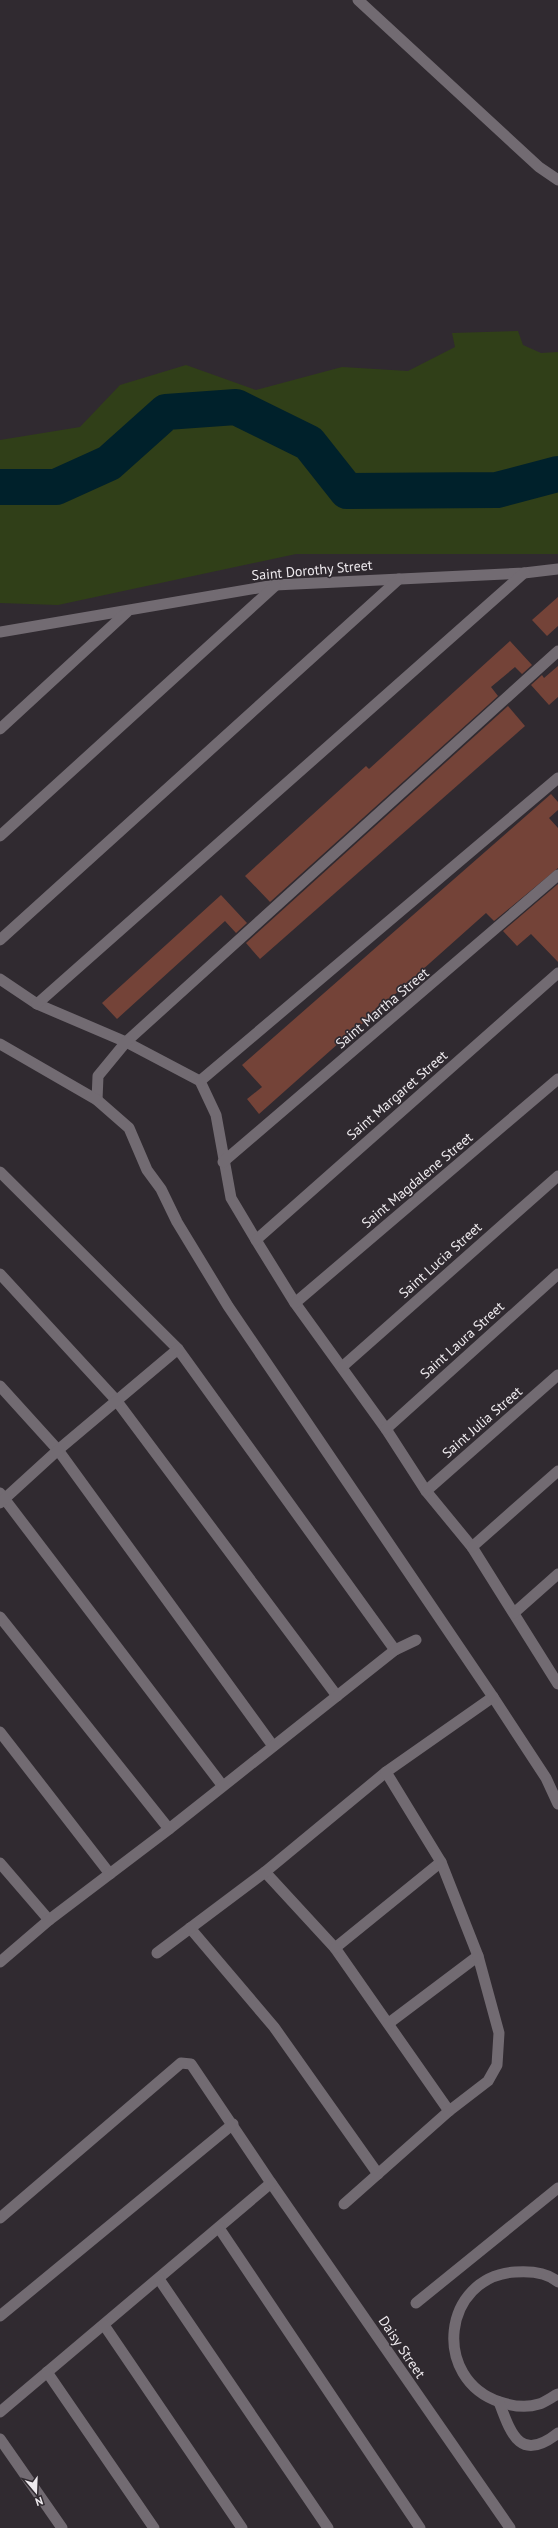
<svg xmlns="http://www.w3.org/2000/svg" width="558" height="2528" viewBox="0 0 558 2528" font-family="'PT Sans',sans-serif">
	<style>
		.green { fill: #303f18 }
		.lines { fill: none; stroke-linecap: round; stroke-linejoin: round }
		.river { stroke: #00212b; stroke-width: 36 }
		.building { fill: #744338 }
		.service { stroke: #726b72; stroke-width: 11 }
		.minor { stroke: #726b72; stroke-width: 11 }
		.tertiary { stroke: #726b72; stroke-width: 11 }
		.labels { text-anchor: middle; stroke-width: 3.5; stroke-linejoin: round; paint-order: stroke }
		.street-label { font-size: 14px; fill: #eeeaee; stroke: #302a30 }
	</style>
	<rect width="100%" height="100%" fill="#302a30"/>
	<polygon class="green" points="518,331 523,345 541,353 558,352 558,554 296,554 58,605 0,603 0,440 80,427 120,385 186,365 256,390 342,367 408,371 455,347 452,333"/>
	<g class="lines">
		<polyline class="river" points="0,487 56,487 109,463 166,412 236,407 309,443 347,491 497,490 558,474"/>
	</g>
	<g class="building">
		<polygon points="558,597 558,626 547,636 532,620"/>
		<polygon points="510,641 532,665 522,674 515,667 491,687 498,696 270,902 245,876 366,766 369,769"/>
		<polygon points="558,666 558,697 549,705 531,685 542,675 544,678"/>
		<polygon points="508,706 525,726 260,959 246,943"/>
		<polygon points="551,794 558,802 558,810 549,818 558,828 558,868 494,921 486,913 375,1012 377,1014 365,1025 363,1023 340,1042 259,1114 247,1099 262,1087 242,1065"/>
		<polygon points="558,884 558,962 531,934 517,946 503,931"/>
		<polygon points="221,895 247,923 236,933 225,921 117,1019 102,1003"/>
	</g>
	<g class="lines">
		<g class="service">
			<path d="M 558,2282 C 547,2272 529,2271 515,2272 C 442,2277 431,2379 500,2402 C 512,2406 527,2408 539,2404 C 545,2402 552,2397 558,2394"/>
			<polyline points="416,2303 558,2188"/>
			<path d="M 499,2402 C 511,2434 520,2463 558,2433"/>
		</g>
		<g class="minor">
			<polyline points="358,0 539,167 558,180"/>
			<polyline points="0,632 275,585 524,573 558,569"/>
			<polyline points="0,729 127,612"/>
			<polyline points="0,836 275,586"/>
			<polyline points="0,940 399,579"/>
			<polyline points="0,979 37,1004 126,1042 200,1081 216,1115 231,1198 256,1240 295,1303 386,1429 426,1491 472,1547 558,1684"/>
			<polyline points="37,1004 524,573"/>
			<polyline points="200,1081 558,778"/>
			<polyline points="97,1100 98,1076 126,1042 558,651"/>
			<polyline points="223,1162 558,875"/>
			<polyline points="0,1172 178,1349 395,1650"/>
			<polyline points="256,1240 558,973"/>
			<polyline points="0,1274 116,1400 337,1696"/>
			<polyline points="295,1303 558,1079"/>
			<polyline points="342,1367 558,1176"/>
			<polyline points="0,1386 58,1450 273,1746"/>
			<polyline points="386,1429 558,1274"/>
			<polyline points="426,1491 558,1375"/>
			<polyline points="0,1493 222,1785"/>
			<polyline points="0,1503 58,1450 178,1349"/>
			<polyline points="472,1547 558,1471"/>
			<polyline points="514,1613 558,1574"/>
			<polyline points="0,1617 169,1829"/>
			<polyline points="0,1732 110,1874"/>
			<polyline points="0,1863 49,1920"/>
			<polyline points="265,1872 335,1948 449,2111"/>
			<polyline points="190,1928 274,2027 378,2174"/>
			<polyline points="335,1948 441,1862"/>
			<polyline points="157,1953 265,1872 386,1772 493,1697"/>
			<polyline points="0,1962 49,1920 169,1829 395,1650 416,1640"/>
			<polyline points="389,2023 478,1956"/>
			<polyline points="271,2183 510,2528"/>
			<polyline points="344,2204 449,2111 488,2081 497,2065 499,2033 478,1956 441,1862 386,1772"/>
			<polyline points="0,2218 181,2063 191,2064 271,2183 0,2412"/>
			<polyline points="219,2228 420,2528"/>
			<polyline points="159,2279 328,2528"/>
			<polyline points="0,2316 233,2124"/>
			<polyline points="104,2325 242,2528"/>
			<polyline points="47,2372 154,2528"/>
			<polyline points="0,2439 62,2528"/>
		</g>
		<polyline class="tertiary" points="0,1044 97,1100 129,1128 147,1170 161,1189 177,1222 228,1306 493,1697 546,1778 558,1804"/>
	</g>
	<g class="labels">
		<g class="street-label">
			<text transform="translate(312 570) rotate(-5)" y="5">Saint Dorothy Street</text>
			<text transform="translate(382 1008) rotate(-40)" y="5">Saint Martha Street</text>
			<text transform="translate(397 1095) rotate(-41)" y="5">Saint Margaret Street</text>
			<text transform="translate(417 1180) rotate(-40)" y="5">Saint Magdalene Street</text>
			<text transform="translate(440 1260) rotate(-42)" y="5">Saint Lucia Street</text>
			<text transform="translate(462 1340) rotate(-42)" y="5">Saint Laura Street</text>
			<text transform="translate(482 1422) rotate(-41)" y="5">Saint Julia Street</text>
			<text transform="translate(402 2347) rotate(56)" y="5">Daisy Street</text>
		</g>
	</g>
	<g transform="translate(36 2492) rotate(161)" stroke="#302a30" stroke-width="3" paint-order="stroke">
	<path d="M0-3L7 15L0 10L-7 15Z" fill="#eeeaee"/>
	<text y="-6" font-size="11" font-weight="bold" text-anchor="middle" fill="#eeeaee">N</text>
	</g>
</svg>
